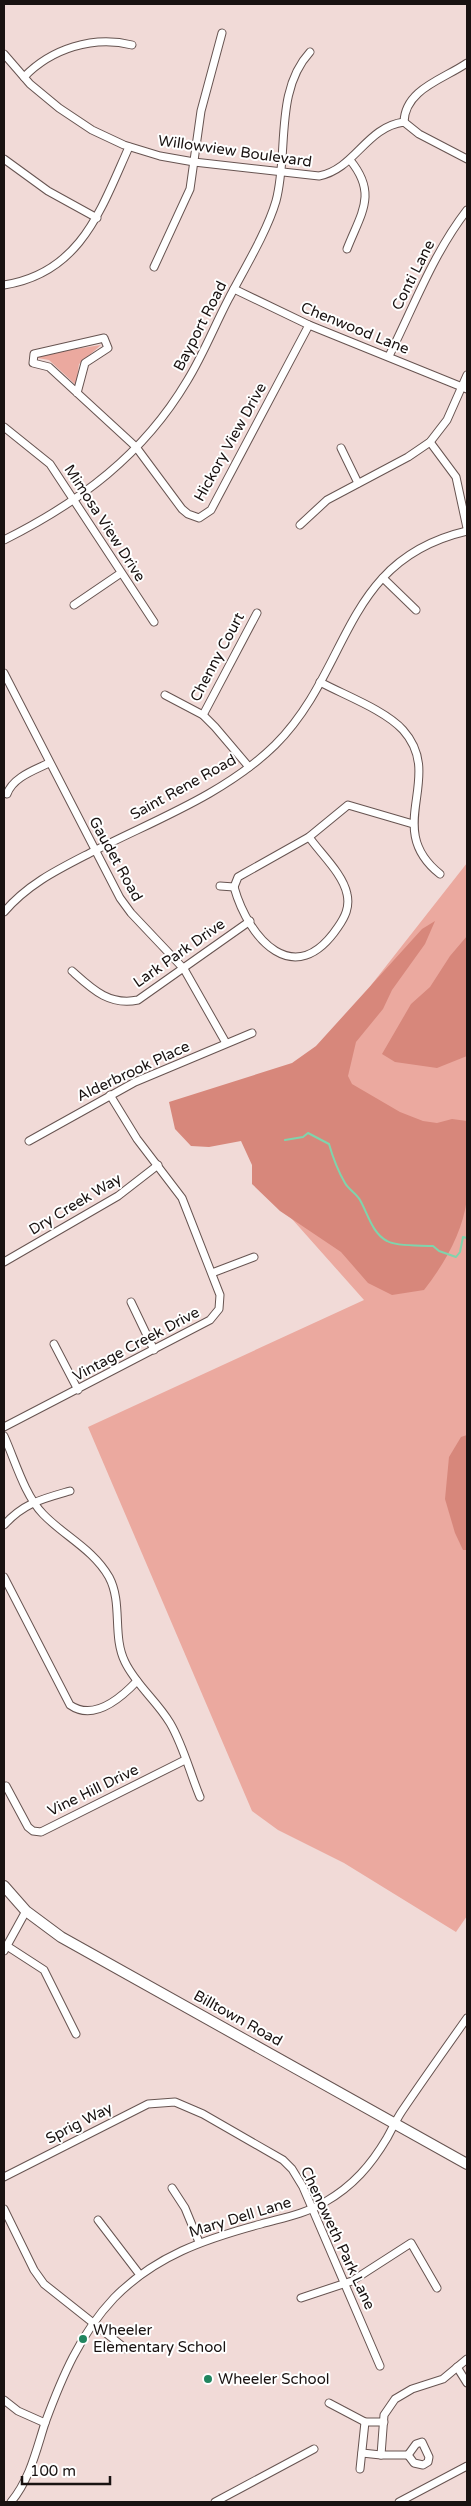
<svg xmlns="http://www.w3.org/2000/svg" width="471" height="2506" viewBox="0 0 471 2506" font-family="'Varela Round',sans-serif">
	<style>
		.green { fill: #eba99f }
		.forest { fill: #d7877b }
		.lines { fill: none; stroke-linecap: round; stroke-linejoin: round }
		.stream { stroke: #7fd4ac; stroke-width: 2 }
		.minor-casing { stroke: #675451; stroke-width: 9 }
		.secondary-casing { stroke: #675451; stroke-width: 12 }
		.minor { stroke: #fff; stroke-width: 7 }
		.secondary { stroke: #fff; stroke-width: 10 }
		.poi-dot { fill: #21855f; stroke: #fff; stroke-width: 2 }
		.labels { text-anchor: middle; stroke-width: 4; stroke-linejoin: round; paint-order: stroke }
		.street-label { font-size: 15px; fill: #191211; stroke: #fff }
		.poi-label { font-size: 15px; fill: #191211; stroke: #fff; text-anchor: start }
	</style>
	<rect width="100%" height="100%" fill="#f1dad7"/>
	<g class="green">
		<polygon points="101,345 79,364 76,385 49,360 38,358 38,355"/>
		<polygon points="467,863 467,1916 456,1932 344,1863 278,1830 252,1811 88,1427 364,1300 253,1175 372,984"/>
	</g>
	<g class="forest">
		<path d="M 435,921 L 425,944 L 392,990 L 383,1009 L 356,1042 L 348,1076 L 352,1084 L 400,1112 L 423,1121 L 437,1123 L 452,1119 L 467,1121 C 467,1146 470,1173 467,1198 C 463,1232 445,1263 424,1290 L 392,1295 L 368,1283 L 341,1252 L 280,1211 L 252,1184 L 252,1165 L 241,1141 L 209,1147 L 191,1146 L 175,1129 L 169,1102 L 292,1063 L 316,1046 L 422,929 Z"/>
		<polygon points="467,936 467,1056 437,1068 395,1062 382,1054 411,1004 430,987 450,956"/>
		<polygon points="467,1435 467,1550 463,1550 455,1533 445,1499 449,1457 461,1437"/>
	</g>
	<g class="lines">
		<path class="stream" d="M 285,1140 L 303,1137 L 308,1133 L 329,1144 C 333,1158 338,1171 345,1183 C 349,1190 356,1193 360,1200 C 368,1214 372,1233 387,1241 C 397,1247 421,1245 433,1246 L 439,1251 L 456,1257 L 460,1252 L 463,1237 L 467,1238"/>
		<defs>
			<g id="minor">
				<path d="M 4,54 L 30,84 L 59,108 L 92,130 L 124,145 L 160,156 L 194,162 L 319,176 C 355,169 366,127 404,122 L 419,134 L 467,159"/>
				<path d="M 24,77 C 51,49 93,35 132,45"/>
				<path d="M 404,122 C 405,89 444,79 467,63"/>
				<polyline points="4,159 48,191 97,218"/>
				<path d="M 347,249 C 361,213 378,194 350,160"/>
				<polyline points="154,267 190,189 201,111 222,33"/>
				<path d="M 4,285 C 81,273 101,209 129,147"/>
				<polyline points="234,289 309,325 467,389"/>
				<path d="M 389,356 C 414,306 433,254 467,210"/>
				<polyline points="77,393 85,363 108,348 104,338 34,354 33,363 49,367 136,447 182,509 188,514 199,518 211,510 309,325"/>
				<polyline points="4,427 50,464 154,622"/>
				<polyline points="430,442 456,477 467,528"/>
				<polyline points="341,448 358,483"/>
				<polyline points="300,525 327,500 408,457 430,442 447,420 467,375"/>
				<path d="M 4,540 C 80,502 143,455 187,381 C 203,355 214,327 228,300 C 243,271 267,232 276,201 C 289,153 274,91 310,52"/>
				<polyline points="383,578 416,610"/>
				<polyline points="74,605 121,573"/>
				<polyline points="4,673 120,898 131,913 184,969 226,1043"/>
				<path d="M 320,682 C 344,695 385,710 403,730 C 446,778 382,828 440,874"/>
				<polyline points="165,695 203,715 215,727 249,767"/>
				<polyline points="203,715 257,613"/>
				<path d="M 7,794 C 13,777 35,770 49,763"/>
				<polyline points="220,886 234,887"/>
				<path d="M 234,887 C 249,940 295,991 338,927 C 345,917 350,907 347,894 C 343,874 321,854 309,837"/>
				<polyline points="234,887 238,877 309,837 348,805 413,824"/>
				<path d="M 4,912 C 28,884 57,870 90,853 C 152,821 224,795 275,745 C 352,668 342,560 467,531"/>
				<path d="M 72,971 C 92,989 109,1006 138,1000 L 250,921"/>
				<polyline points="29,1141 135,1082 252,1033"/>
				<polyline points="4,1262 118,1196 158,1165"/>
				<polyline points="212,1273 254,1257"/>
				<polyline points="131,1302 154,1350"/>
				<polyline points="54,1344 78,1390"/>
				<polyline points="4,1427 210,1320 219,1309 220,1295 182,1198 137,1139 110,1095"/>
				<path d="M 4,1436 C 15,1460 24,1494 43,1514 C 64,1536 93,1549 109,1577 C 123,1603 112,1636 125,1662 C 136,1685 157,1701 170,1723 C 183,1745 190,1773 200,1797"/>
				<path d="M 4,1525 C 24,1503 42,1499 70,1491"/>
				<path d="M 4,1577 L 70,1705 C 93,1721 120,1699 137,1681"/>
				<polyline points="6,1786 28,1827 33,1831 41,1832 185,1760"/>
				<polyline points="7,1946 44,1970 76,2034"/>
				<polyline points="4,1951 26,1911"/>
				<polyline points="4,2177 148,2104 175,2102 203,2114 283,2160 292,2169 303,2187 380,2366"/>
				<polyline points="172,2188 185,2208 199,2242"/>
				<polyline points="4,2209 34,2270 44,2284 126,2349"/>
				<polyline points="98,2220 140,2275"/>
				<polyline points="301,2298 352,2281 411,2243 437,2288"/>
				<polyline points="457,2367 467,2383"/>
				<polyline points="4,2400 18,2411 45,2423"/>
				<polyline points="329,2403 365,2422 384,2422"/>
				<polygon points="422,2442 429,2457 428,2462 423,2465 414,2463 408,2455 416,2444"/>
				<polyline points="362,2453 381,2455"/>
				<polyline points="408,2455 381,2455 384,2415 395,2399 412,2389 443,2379 467,2359"/>
				<polyline points="360,2469 365,2422"/>
				<path d="M 11,2502 C 30,2479 36,2451 45,2423 C 62,2377 80,2334 114,2298 C 155,2256 205,2239 261,2224 C 282,2218 305,2214 325,2202 C 353,2186 371,2165 387,2138 C 392,2129 396,2120 402,2111 C 423,2080 445,2049 467,2018"/>
				<polyline points="215,2502 314,2449"/>
				<polyline points="399,2502 467,2466"/>
			</g>
			<polyline id="secondary" points="4,1886 26,1911 61,1937 467,2164"/>
		</defs>
		<use href="#minor" class="minor-casing"/>
		<use href="#secondary" class="secondary-casing"/>
		<use href="#minor" class="minor"/>
		<use href="#secondary" class="secondary"/>
	</g>
	<g class="poi-dot">
		<circle cx="83" cy="2339" r="5"/>
		<circle cx="208" cy="2379" r="5"/>
	</g>
	<g class="labels">
		<g class="street-label">
			<text transform="translate(235 151) rotate(8)" y="5">Willowview Boulevard</text>
			<text transform="translate(413 275) rotate(-63)" y="5">Conti Lane</text>
			<text transform="translate(200 326) rotate(-63)" y="5">Bayport Road</text>
			<text transform="translate(355 328) rotate(22)" y="5">Chenwood Lane</text>
			<text transform="translate(230 442) rotate(-61)" y="5">Hickory View Drive</text>
			<text transform="translate(105 523) rotate(57)" y="5">Mimosa View Drive</text>
			<text transform="translate(217 657) rotate(-62)" y="5">Chenny Court</text>
			<text transform="translate(183 787) rotate(-29)" y="5">Saint Rene Road</text>
			<text transform="translate(116 859) rotate(61)" y="5">Gaudet Road</text>
			<text transform="translate(179 953) rotate(-35)" y="5">Lark Park Drive</text>
			<text transform="translate(133 1071) rotate(-25)" y="5">Alderbrook Place</text>
			<text transform="translate(75 1204) rotate(-31)" y="5">Dry Creek Way</text>
			<text transform="translate(136 1344) rotate(-28)" y="5">Vintage Creek Drive</text>
			<text transform="translate(93 1790) rotate(-26)" y="5">Vine Hill Drive</text>
			<text transform="translate(238 2018) rotate(29)" y="5">Billtown Road</text>
			<text transform="translate(79 2123) rotate(-27)" y="5">Sprig Way</text>
			<text transform="translate(240 2217) rotate(-17)" y="5">Mary Dell Lane</text>
			<text transform="translate(338 2238) rotate(65)" y="5">Chenoweth Park Lane</text>
		</g>
		<g class="poi-label">
			<text x="93" y="2335">Wheeler<tspan x="93" dy="17">Elementary School</tspan></text>
			<text x="218" y="2384">Wheeler School</text>
		</g>
	</g>
	<rect width="471" height="2506" fill="none" stroke="#191211" stroke-width="10"/>
	<path d="M22 2476v8h88v-8" fill="none" stroke="#191211" stroke-width="2.5"/>
	<text x="30" y="2476" font-size="15" fill="#191211" stroke="#ffffff" stroke-width="4" paint-order="stroke">100 m</text>
</svg>
